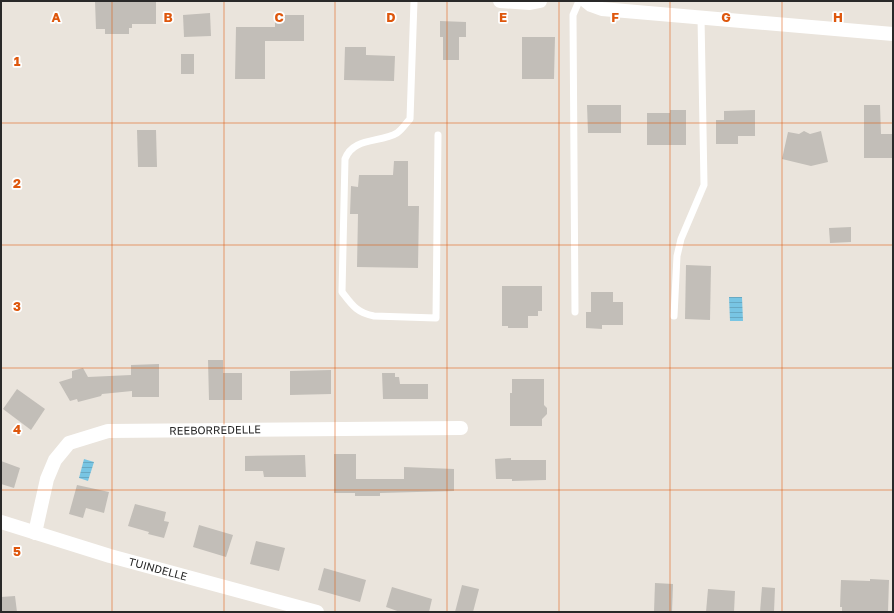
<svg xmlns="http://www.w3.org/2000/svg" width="894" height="613" viewBox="0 0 894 613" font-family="'Golos Text',sans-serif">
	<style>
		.water { fill: url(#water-rules) }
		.building { fill: #c2beb8 }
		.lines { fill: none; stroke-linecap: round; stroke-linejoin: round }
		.lane { stroke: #fff; stroke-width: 7 }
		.street { stroke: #fff; stroke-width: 14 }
		.grid { fill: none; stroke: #de570d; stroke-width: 1; stroke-opacity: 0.55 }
		.labels { text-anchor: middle; stroke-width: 3.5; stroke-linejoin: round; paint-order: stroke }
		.street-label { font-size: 11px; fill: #292929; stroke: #fff }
		.grid-label { font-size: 13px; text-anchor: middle; font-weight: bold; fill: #de570d; stroke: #fff; stroke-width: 3.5; stroke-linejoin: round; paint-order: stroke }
	</style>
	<defs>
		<pattern id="water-rules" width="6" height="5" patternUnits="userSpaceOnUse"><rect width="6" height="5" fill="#78c5e3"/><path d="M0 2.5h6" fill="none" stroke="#68a9c3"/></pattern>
	</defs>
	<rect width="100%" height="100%" fill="#eae4dc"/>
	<g class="water">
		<polygon points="729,297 742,297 743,321 730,321"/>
		<polygon points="84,459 94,462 88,481 79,478"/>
	</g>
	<g class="building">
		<polygon points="95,1 156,1 156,24 132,24 132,28 129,28 129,34 105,34 105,29 96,29"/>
		<polygon points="210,13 211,36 184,37 183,15"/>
		<polygon points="275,15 304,15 304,41 265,41 265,79 235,79 236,27 275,27"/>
		<polygon points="440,21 466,22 466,37 459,37 459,60 443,60 443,37 440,37"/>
		<polygon points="522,37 555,37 554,79 522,79"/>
		<polygon points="345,47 366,47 366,55 395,56 394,81 344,80"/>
		<rect x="181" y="54" width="13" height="20"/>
		<polygon points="587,105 621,105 621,133 588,133"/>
		<polygon points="864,105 880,105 881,134 893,134 893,158 864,158"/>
		<polygon points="670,110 686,110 686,145 647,145 647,113 670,113"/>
		<polygon points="755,110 755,136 738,136 738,144 716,144 716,120 724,120 724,111"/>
		<polygon points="137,130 156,130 157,167 138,167"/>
		<polygon points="804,131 810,134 821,131 828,162 811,166 782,159 788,132 799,134"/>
		<polygon points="394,161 408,161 408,206 419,206 418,268 357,267 358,214 350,214 351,186 358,187 359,175 393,175"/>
		<polygon points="851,227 851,242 830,243 829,228"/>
		<polygon points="686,265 711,266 710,320 685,319"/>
		<polygon points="502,286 542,286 542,311 538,311 538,316 528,316 528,328 508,328 508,326 502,326"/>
		<polygon points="591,292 613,292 613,302 623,302 623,325 602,325 602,329 586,328 586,312 591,312"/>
		<polygon points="208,360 223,360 223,373 242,373 242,400 209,400"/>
		<polygon points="159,364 159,397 132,397 132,391 102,394 101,396 78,402 77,399 70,401 59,382 72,378 72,371 83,368 88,377 131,375 131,365"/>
		<polygon points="331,370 331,394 290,395 290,371"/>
		<polygon points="382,373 395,373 395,377 399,377 400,384 428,384 428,399 383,399"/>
		<polygon points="512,379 544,379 544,405 547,408 547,414 542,419 542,426 510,426 510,393 512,393"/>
		<polygon points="17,389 45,409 31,430 3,409"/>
		<polygon points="334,454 356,454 356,479 404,479 404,467 454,469 454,491 380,493 380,496 355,496 355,493 334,493"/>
		<polygon points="305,455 306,477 264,477 263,471 245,471 245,456"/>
		<polygon points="511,458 511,460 546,460 546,480 512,481 512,479 496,479 495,459"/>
		<polygon points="1,461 20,468 14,488 1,484"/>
		<polygon points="77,485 109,492 104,513 86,508 83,518 69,514"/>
		<polygon points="135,504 166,512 164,521 169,522 164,538 148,534 149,532 128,526"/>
		<polygon points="199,525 233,535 226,557 193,547"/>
		<polygon points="256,541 285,548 279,571 250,564"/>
		<polygon points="324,568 366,580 360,602 318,590"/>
		<polygon points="870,579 889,580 888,612 842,612 842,607 840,607 841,580 870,581"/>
		<polygon points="655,583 673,584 672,612 654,612"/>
		<polygon points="462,585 479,589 473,612 455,612"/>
		<polygon points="392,587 432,599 429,612 400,612 386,607"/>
		<polygon points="762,587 775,588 774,612 760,612"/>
		<polygon points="708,589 735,591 734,612 706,612"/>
		<polygon points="15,596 17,612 1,612 1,597"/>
	</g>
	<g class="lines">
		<g class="lane">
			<path d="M 414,1 L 410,119 C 406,123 402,130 397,133 C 380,143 353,137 345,159 L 342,292 C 352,305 357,313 374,316 L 436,318 L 438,135"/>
			<polyline points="575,312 573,15 579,1"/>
			<polyline points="674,316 677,256 681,239 704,185 701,17"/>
		</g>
		<g class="street">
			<polyline points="500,1 530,3 540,1"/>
			<polyline points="586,1 591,5 602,9 893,34"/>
			<polyline points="1,522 110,556 317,612"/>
			<polyline points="35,533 47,479 55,460 69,443 108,431 461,428"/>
		</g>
	</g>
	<path class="grid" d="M 112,1 L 112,612M 224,1 L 224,612M 335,1 L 335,612M 447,1 L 447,612M 559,1 L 559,612M 670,1 L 670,612M 782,1 L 782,612M 1,123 L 893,123M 1,245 L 893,245M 1,368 L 893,368M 1,490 L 893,490"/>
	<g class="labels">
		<g class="street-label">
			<text transform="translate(215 430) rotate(-1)" y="4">REEBORREDELLE</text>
			<text transform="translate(158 569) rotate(15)" y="4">TUINDELLE</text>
		</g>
	</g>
	<g class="grid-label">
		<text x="56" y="22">A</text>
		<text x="168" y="22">B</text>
		<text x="279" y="22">C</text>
		<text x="391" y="22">D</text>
		<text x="503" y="22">E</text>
		<text x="615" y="22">F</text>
		<text x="726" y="22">G</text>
		<text x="838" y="22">H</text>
		<text x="17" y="66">1</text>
		<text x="17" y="188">2</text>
		<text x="17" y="311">3</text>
		<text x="17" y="434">4</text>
		<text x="17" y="556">5</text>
	</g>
	<rect width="894" height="613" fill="none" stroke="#292929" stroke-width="4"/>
</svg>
